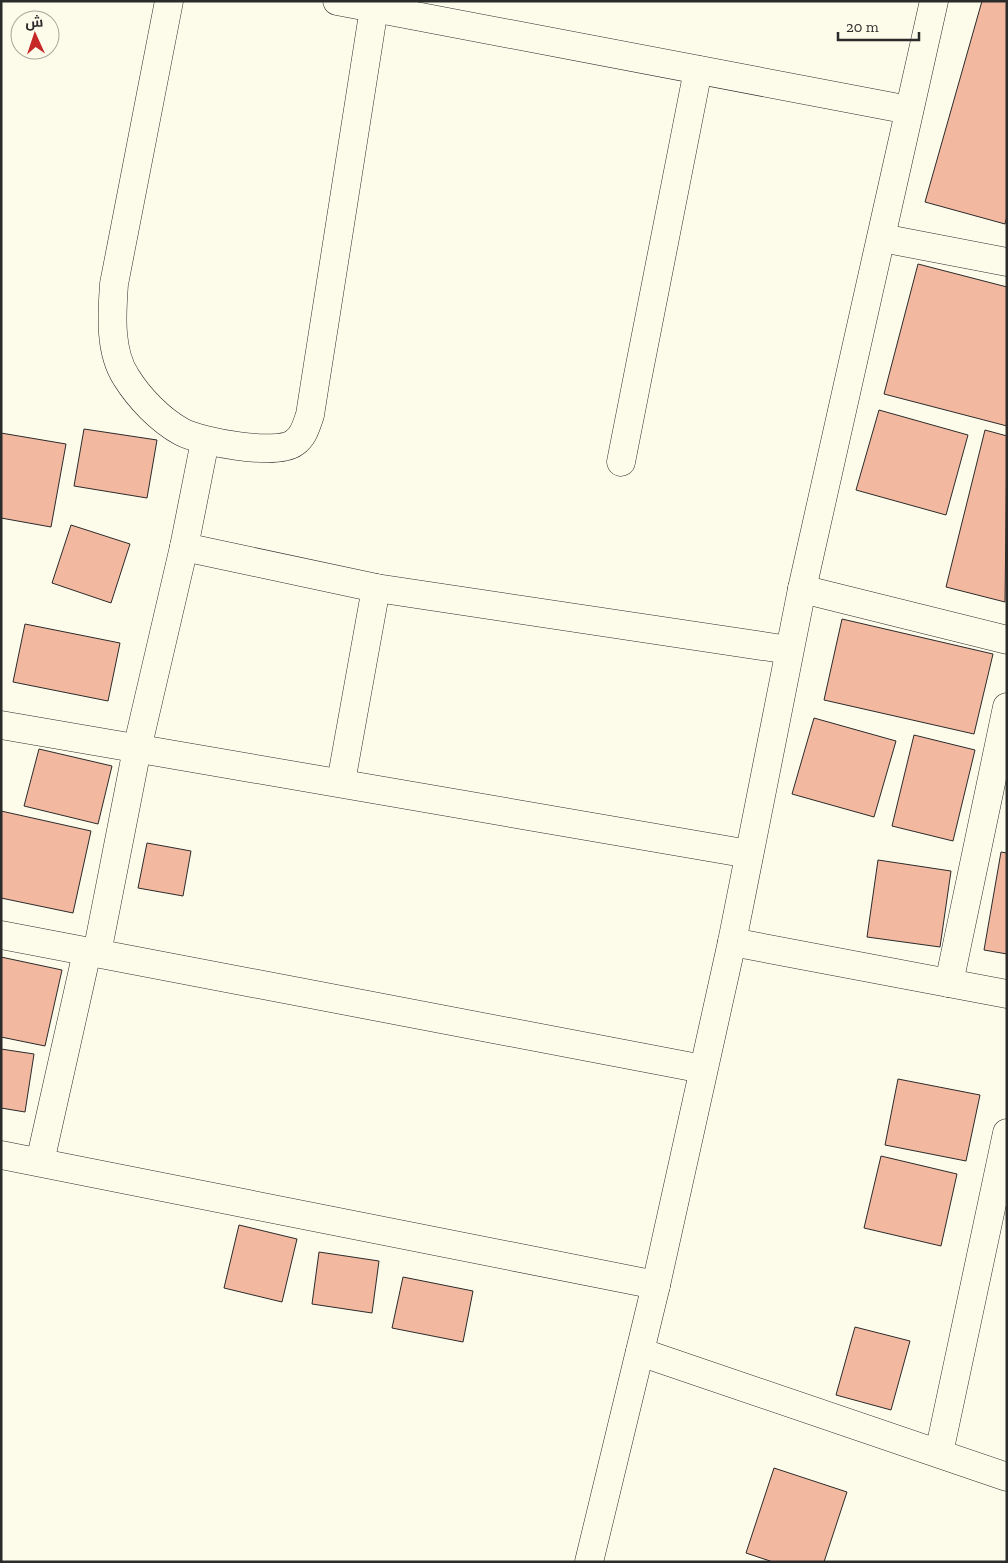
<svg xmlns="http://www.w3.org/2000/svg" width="1008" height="1563" viewBox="0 0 1008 1563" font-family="'Zilla Slab',Cairo,serif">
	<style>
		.building { fill: #f2b8a0; stroke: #2b2b2b }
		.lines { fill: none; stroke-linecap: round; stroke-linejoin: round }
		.minor-casing { stroke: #2b2b2b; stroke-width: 29 }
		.minor { stroke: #fdfbea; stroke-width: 28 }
	</style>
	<rect width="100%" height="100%" fill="#fdfbea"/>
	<g class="building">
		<polygon points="982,1 1007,1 1007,216 1005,224 925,202"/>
		<polygon points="918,264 1007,287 1007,426 884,394"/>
		<polygon points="879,410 968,435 946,515 856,490"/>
		<polygon points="84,429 157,440 147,498 74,486"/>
		<polygon points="985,430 1007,436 1005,602 946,587"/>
		<polygon points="1,433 66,444 51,527 1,518"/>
		<polygon points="71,525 130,544 111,603 52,583"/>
		<polygon points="842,619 993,654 974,734 824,700"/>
		<polygon points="25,624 120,643 108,701 13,682"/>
		<polygon points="814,718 896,741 874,817 792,794"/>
		<polygon points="914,735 975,750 953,841 892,826"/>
		<polygon points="39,749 112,766 98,824 24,806"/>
		<polygon points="1,811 91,831 73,913 1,898"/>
		<polygon points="147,843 191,851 183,896 138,888"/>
		<polygon points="1001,852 1007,853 1007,954 984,950"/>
		<polygon points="878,860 951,871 940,947 867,937"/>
		<polygon points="1,957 62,970 45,1046 1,1037"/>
		<polygon points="1,1049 34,1054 25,1112 1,1108"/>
		<polygon points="898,1079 980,1095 966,1161 885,1145"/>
		<polygon points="881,1156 957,1174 941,1246 864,1228"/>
		<polygon points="239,1225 297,1239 282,1302 224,1288"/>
		<polygon points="319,1252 379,1261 372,1313 312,1304"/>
		<polygon points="403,1277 473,1291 463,1342 392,1328"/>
		<polygon points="855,1327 910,1341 891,1410 836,1395"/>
		<polygon points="774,1468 847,1492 824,1562 773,1562 746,1553"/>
	</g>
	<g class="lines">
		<defs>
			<g id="minor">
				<path d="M 169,1 L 114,284 C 112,313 109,351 126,377 C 139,398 160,420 182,432 C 201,442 276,456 294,443 C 304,436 306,426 310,415 L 374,8"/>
				<polyline points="337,1 909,110"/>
				<polyline points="882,238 1007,262"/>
				<polyline points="621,462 698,70"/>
				<polyline points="184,547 376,588 789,650"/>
				<polyline points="802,589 1007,640"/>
				<polyline points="1,725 749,854"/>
				<polyline points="341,782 376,588"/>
				<polyline points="1,935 703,1069"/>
				<polyline points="732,942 1007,994"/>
				<polyline points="97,953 137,749 184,547 205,441"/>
				<polyline points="949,983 1007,707"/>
				<polyline points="1,1155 656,1285"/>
				<polyline points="40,1162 87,952"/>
				<polyline points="640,1352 1007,1477"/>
				<polyline points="939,1453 1007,1133"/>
				<polyline points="589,1562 656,1285 732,942 802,589 934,1"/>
			</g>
		</defs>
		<use href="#minor" class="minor-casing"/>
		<use href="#minor" class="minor"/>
	</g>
	<rect width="1008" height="1563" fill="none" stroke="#2b2b2b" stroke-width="5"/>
	<g transform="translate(35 35) rotate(357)"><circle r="24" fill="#fdfbea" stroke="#a9a89e"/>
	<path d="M0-4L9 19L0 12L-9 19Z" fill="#c62828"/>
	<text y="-8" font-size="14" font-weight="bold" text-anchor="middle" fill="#2b2b2b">ش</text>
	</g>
	<path d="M838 32v8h81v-8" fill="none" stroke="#2b2b2b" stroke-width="2.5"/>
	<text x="846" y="32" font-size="15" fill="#2b2b2b" stroke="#fdfbea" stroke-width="4" paint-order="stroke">20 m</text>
</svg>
